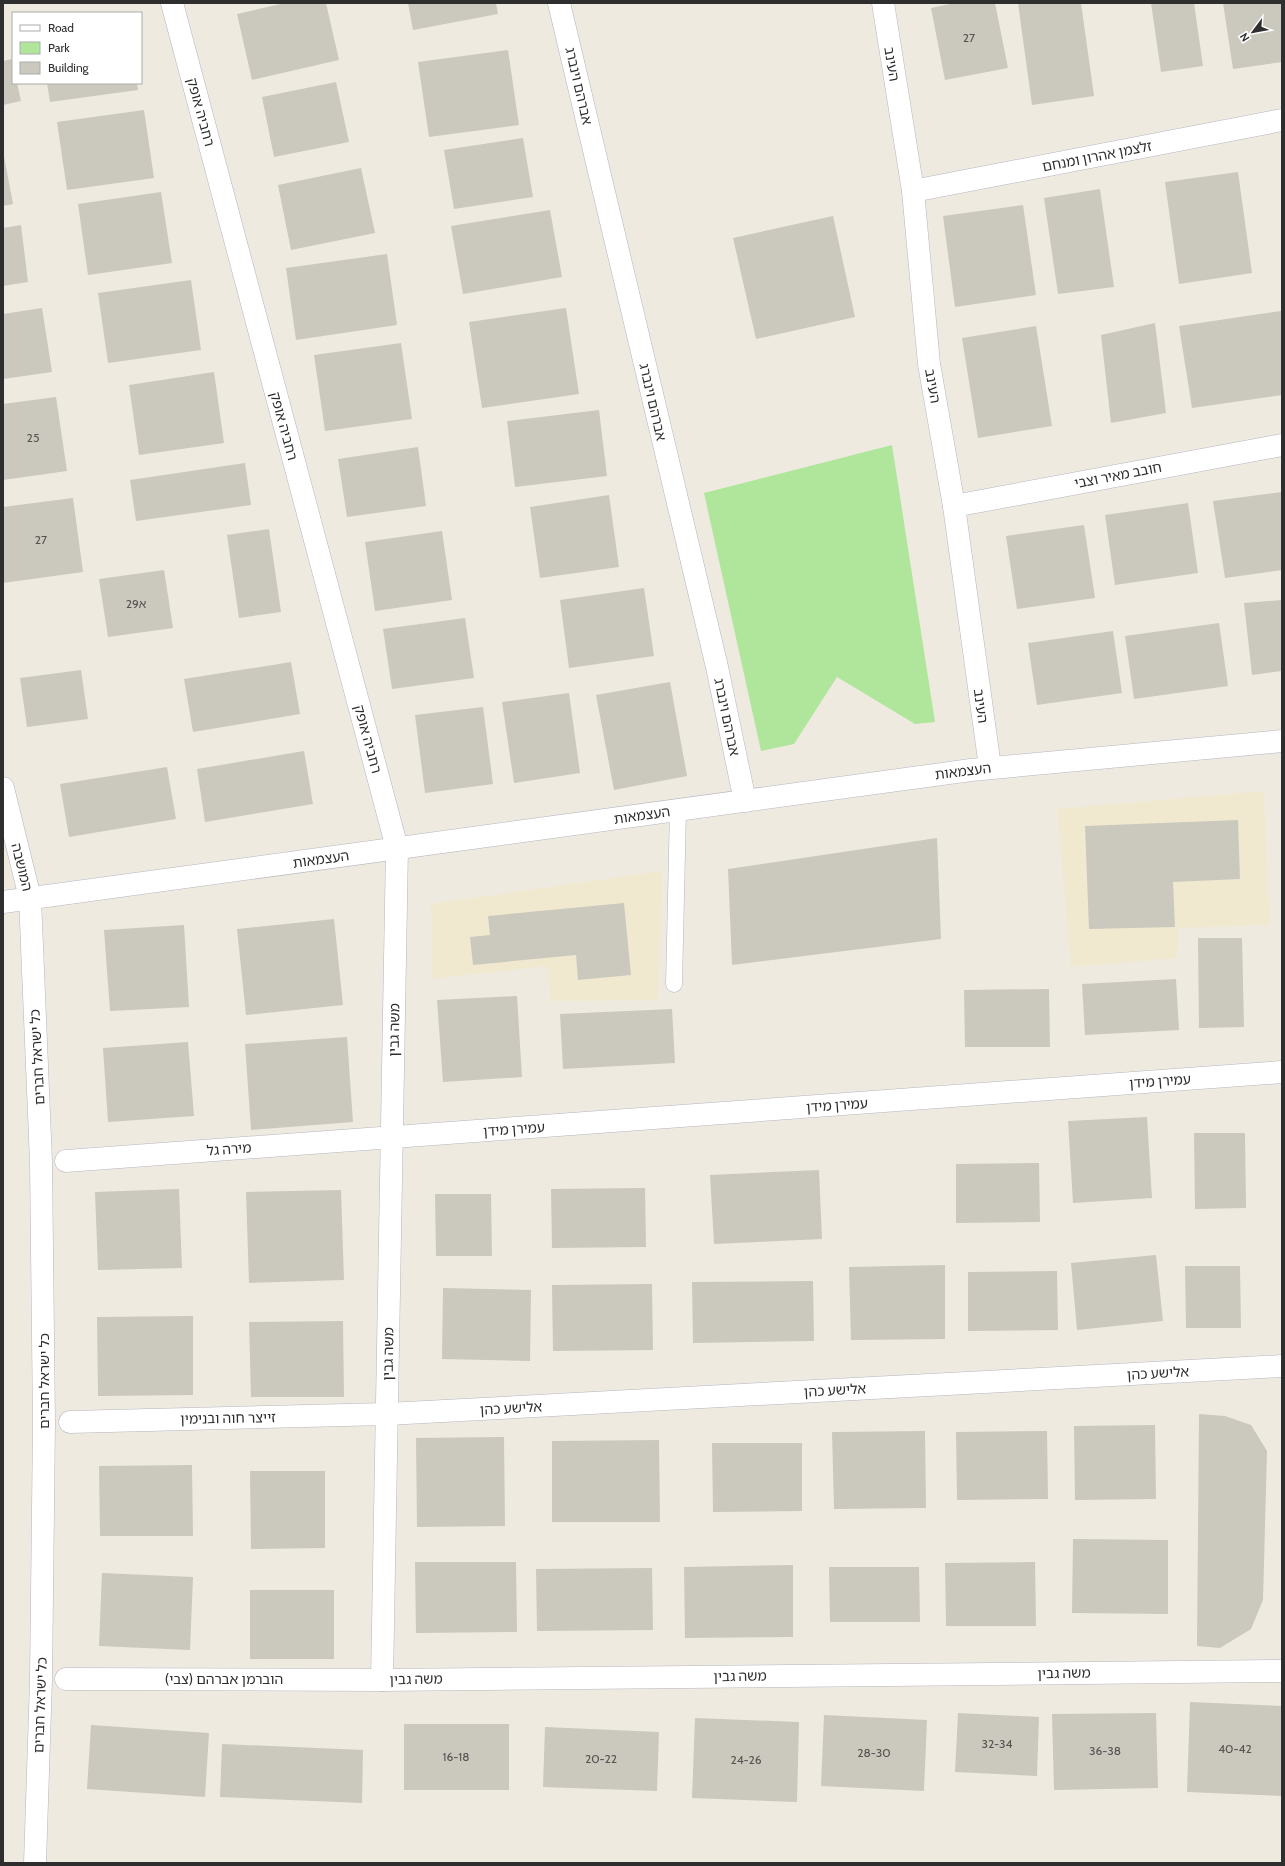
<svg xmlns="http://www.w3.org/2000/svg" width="1285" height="1866" viewBox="0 0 1285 1866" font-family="Cabin,'Noto Sans Hebrew',sans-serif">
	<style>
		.education { fill: #f0e9d0 }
		.green { fill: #afe69c }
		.building { fill: #cbc8be }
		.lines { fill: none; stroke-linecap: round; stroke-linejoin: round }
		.service-casing { stroke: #b4b5c1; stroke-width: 17 }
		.minor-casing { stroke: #b4b5c1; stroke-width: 23 }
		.service { stroke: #fff; stroke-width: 16 }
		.minor { stroke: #fff; stroke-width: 22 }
		.labels { text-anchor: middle; stroke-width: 3.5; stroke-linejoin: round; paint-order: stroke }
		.number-label { font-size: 12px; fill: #555452 }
		.street-label { font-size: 14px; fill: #2e2e2e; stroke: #fff }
	</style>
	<rect width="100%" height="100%" fill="#efeae0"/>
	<g class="education">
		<polygon points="1264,791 1270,925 1179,928 1177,958 1071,967 1057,809"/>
		<polygon points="662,871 658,1000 551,1001 547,966 432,979 431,904"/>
	</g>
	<polygon class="green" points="892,445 935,722 915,724 837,677 794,744 761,751 704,493"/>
	<g class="building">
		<polygon points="285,3 326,3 339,60 252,80 237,14"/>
		<polygon points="408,3 496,3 498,14 413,30"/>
		<polygon points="955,3 995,3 1008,68 945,80 931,8"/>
		<polygon points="1018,3 1081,3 1094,96 1032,105"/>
		<polygon points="1151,3 1194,3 1203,66 1161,72"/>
		<polygon points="1223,3 1282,3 1282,62 1233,69"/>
		<polygon points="508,50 519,125 429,137 418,62"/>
		<polygon points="12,59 13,83 17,83 21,101 3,105 3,61"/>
		<polygon points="336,82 349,142 274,157 262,97"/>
		<polygon points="47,83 137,83 138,90 50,102"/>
		<polygon points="144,110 154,178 67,190 57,122"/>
		<polygon points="523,138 533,197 454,209 444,150"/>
		<polygon points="3,151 13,204 3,206"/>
		<polygon points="361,168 375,233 291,250 278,185"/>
		<polygon points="1238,172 1252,273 1179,284 1165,182"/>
		<polygon points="1100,189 1114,287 1058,294 1044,198"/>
		<polygon points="161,192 172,263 88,275 78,204"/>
		<polygon points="1023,205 1036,295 955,307 943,216"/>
		<polygon points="550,210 562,277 463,294 451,226"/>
		<polygon points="833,216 855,317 756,339 733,238"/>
		<polygon points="21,225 28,282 3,286 3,228"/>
		<polygon points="387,254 397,325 296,340 286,268"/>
		<polygon points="191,280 201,350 108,363 98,293"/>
		<polygon points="42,308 52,372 3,379 3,314"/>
		<polygon points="566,308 579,394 482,408 469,322"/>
		<polygon points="1281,311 1282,395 1192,408 1179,326"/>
		<polygon points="1155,323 1166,413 1111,423 1101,335"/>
		<polygon points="1036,326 1052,426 978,438 962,338"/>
		<polygon points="401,343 412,419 325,431 314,355"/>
		<polygon points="214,372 224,443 139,455 129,385"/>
		<polygon points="56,397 67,471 3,480 3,404"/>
		<polygon points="599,410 607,476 515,487 507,421"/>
		<polygon points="418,447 426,506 347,517 338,459"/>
		<polygon points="245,463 251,505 136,521 130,480"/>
		<polygon points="1282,492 1282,570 1225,578 1213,501"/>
		<polygon points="609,495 619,567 540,578 530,507"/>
		<polygon points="73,498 83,572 3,583 3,507"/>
		<polygon points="1188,503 1198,573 1115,585 1105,515"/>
		<polygon points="1084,525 1095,598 1017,609 1006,536"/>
		<polygon points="269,529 281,612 239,618 227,535"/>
		<polygon points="442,531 452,600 375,611 365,542"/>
		<polygon points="164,570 173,628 108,637 99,579"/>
		<polygon points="644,588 654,656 569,668 560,600"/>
		<polygon points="1282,600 1282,671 1252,675 1244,603"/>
		<polygon points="465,618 474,678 392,689 383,629"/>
		<polygon points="1219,623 1228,686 1134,699 1125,636"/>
		<polygon points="1113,631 1122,693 1037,705 1028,643"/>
		<polygon points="291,662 300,714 193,732 184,679"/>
		<polygon points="81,670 88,719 27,727 20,678"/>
		<polygon points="670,682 687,776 614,790 596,695"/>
		<polygon points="569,693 580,773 514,783 502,702"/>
		<polygon points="483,707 493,784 425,793 415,715"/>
		<polygon points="304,751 313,804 205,822 197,769"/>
		<polygon points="167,767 176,819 69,837 60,784"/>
		<polygon points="1238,820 1240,879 1173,882 1175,927 1089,929 1085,826"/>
		<polygon points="937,838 941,939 732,965 728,869"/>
		<polygon points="624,903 631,975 578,980 576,955 473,965 470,937 490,935 488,916"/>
		<polygon points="334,919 343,1005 246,1015 237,929"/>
		<polygon points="184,925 189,1007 110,1011 104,930"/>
		<polygon points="1198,938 1242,938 1244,1027 1199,1028"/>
		<polygon points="1176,979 1179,1030 1085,1035 1082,984"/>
		<polygon points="1049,989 1050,1047 965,1047 964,990"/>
		<polygon points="517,996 522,1077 443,1082 437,1000"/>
		<polygon points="672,1009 675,1063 563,1069 560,1014"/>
		<polygon points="347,1037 353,1122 251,1130 245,1044"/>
		<polygon points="188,1042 194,1116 108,1122 103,1048"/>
		<polygon points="1147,1117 1152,1198 1073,1203 1068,1121"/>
		<polygon points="1194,1133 1245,1133 1246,1208 1195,1209"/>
		<polygon points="1039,1163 1040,1222 956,1223 956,1164"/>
		<polygon points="819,1170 822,1239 714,1244 710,1175"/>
		<polygon points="645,1188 646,1247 552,1248 551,1189"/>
		<polygon points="179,1189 182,1268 98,1270 95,1192"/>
		<polygon points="341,1190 344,1280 249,1283 246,1192"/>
		<polygon points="435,1194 491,1194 492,1256 436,1256"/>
		<polygon points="1156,1255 1163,1321 1077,1330 1071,1263"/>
		<polygon points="945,1265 945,1339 851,1340 849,1267"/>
		<polygon points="1185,1266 1240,1266 1241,1328 1186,1328"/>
		<polygon points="1057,1271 1058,1330 968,1331 968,1272"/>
		<polygon points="813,1281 814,1341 693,1343 692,1282"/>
		<polygon points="652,1284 653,1350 553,1351 552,1285"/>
		<polygon points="443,1288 531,1290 530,1361 442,1359"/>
		<polygon points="193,1316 193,1395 98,1396 97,1317"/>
		<polygon points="343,1321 344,1397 251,1397 249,1322"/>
		<polygon points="1199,1414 1225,1416 1251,1425 1267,1451 1263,1600 1251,1629 1220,1648 1197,1646"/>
		<polygon points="1155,1425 1156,1499 1075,1500 1074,1426"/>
		<polygon points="925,1431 926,1508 834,1509 832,1432"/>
		<polygon points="1047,1431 1048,1499 957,1500 956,1432"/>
		<polygon points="504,1437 505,1526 417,1527 416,1438"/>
		<polygon points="659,1440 660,1522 552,1522 552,1441"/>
		<polygon points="712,1443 802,1443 802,1511 713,1512"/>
		<polygon points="192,1465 193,1536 100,1536 99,1466"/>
		<polygon points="250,1471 325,1471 325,1548 251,1549"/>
		<polygon points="1073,1539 1168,1540 1168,1614 1072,1613"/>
		<polygon points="415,1562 516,1562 517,1632 416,1633"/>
		<polygon points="1035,1562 1036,1626 946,1626 945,1563"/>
		<polygon points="793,1565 793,1637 685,1638 684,1567"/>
		<polygon points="829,1567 919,1567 920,1622 830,1622"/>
		<polygon points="652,1568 653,1630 537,1631 536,1569"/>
		<polygon points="102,1573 193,1577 190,1650 99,1646"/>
		<rect x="250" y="1590" width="84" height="69"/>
		<polygon points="1190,1702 1282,1706 1282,1796 1187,1792"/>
		<polygon points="958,1713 1039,1717 1037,1776 955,1772"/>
		<polygon points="1156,1713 1158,1788 1054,1790 1052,1714"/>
		<polygon points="824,1715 927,1720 924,1791 821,1786"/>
		<polygon points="695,1718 799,1722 797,1802 692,1798"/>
		<rect x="404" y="1724" width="105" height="66"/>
		<polygon points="91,1725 209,1733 205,1797 87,1789"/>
		<polygon points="545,1727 659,1732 657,1791 543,1787"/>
		<polygon points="222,1744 363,1750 362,1803 220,1797"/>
	</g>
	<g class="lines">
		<defs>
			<polyline id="service" points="674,984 678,810"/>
			<g id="minor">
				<polyline points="172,3 397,848 382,1680 1282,1671"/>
				<polyline points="559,3 717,667 745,801"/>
				<polyline points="883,3 913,191 929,364 954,506 990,767"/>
				<polyline points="913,191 1282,120"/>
				<polyline points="954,506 1282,445"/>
				<polyline points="3,788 30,898 41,1162 44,1423 41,1680 35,1863"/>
				<polyline points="3,902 971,770 1282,741"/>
				<polyline points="66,1161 1282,1072"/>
				<polyline points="70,1422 387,1414 1282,1366"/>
				<polyline points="66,1679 382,1680"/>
			</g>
		</defs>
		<use href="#service" class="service-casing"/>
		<use href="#minor" class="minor-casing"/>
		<use href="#service" class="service"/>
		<use href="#minor" class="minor"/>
	</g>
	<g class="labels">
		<g class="number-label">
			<text x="969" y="42">27</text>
			<text x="33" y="442">25</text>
			<text x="41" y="544">27</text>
			<text x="136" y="608">29א</text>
			<text x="997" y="1748">32-34</text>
			<text x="1235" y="1753">40-42</text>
			<text x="1105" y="1755">36-38</text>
			<text x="874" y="1757">28-30</text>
			<text x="456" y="1761">16-18</text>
			<text x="601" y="1763">20-22</text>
			<text x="746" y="1764">24-26</text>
		</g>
		<g class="street-label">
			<text transform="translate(892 64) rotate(81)" y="5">העינב</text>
			<text transform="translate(579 86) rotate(77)" y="5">אברהם וינברג</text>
			<text transform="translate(201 112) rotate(75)" y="5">רחביה אופק</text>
			<text transform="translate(1097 156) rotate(-11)" y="5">זלצמן אהרון ומנחם</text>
			<text transform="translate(933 386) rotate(80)" y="5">העינב</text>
			<text transform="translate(653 402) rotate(77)" y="5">אברהם וינברג</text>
			<text transform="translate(284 426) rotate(75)" y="5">רחביה אופק</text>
			<text transform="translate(1118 475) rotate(-11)" y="5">חובב מאיר וצבי</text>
			<text transform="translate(981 706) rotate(82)" y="5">העינב</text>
			<text transform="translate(727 717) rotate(78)" y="5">אברהם וינברג</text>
			<text transform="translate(368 739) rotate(75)" y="5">רחביה אופק</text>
			<text transform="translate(963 771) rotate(-7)" y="5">העצמאות</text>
			<text transform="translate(642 815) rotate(-8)" y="5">העצמאות</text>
			<text transform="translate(321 859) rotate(-8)" y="5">העצמאות</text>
			<text transform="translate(22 867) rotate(76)" y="5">המושבה</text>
			<text transform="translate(394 1030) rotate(-89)" y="5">משה גבין</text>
			<text transform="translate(37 1057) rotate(-93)" y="5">כל ישראל חברים</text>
			<text transform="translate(1160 1081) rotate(-4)" y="5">עמירן מידן</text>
			<text transform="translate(837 1105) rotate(-4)" y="5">עמירן מידן</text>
			<text transform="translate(514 1129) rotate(-4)" y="5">עמירן מידן</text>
			<text transform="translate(229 1149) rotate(-4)" y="5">מירה גל</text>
			<text transform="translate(388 1354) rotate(-89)" y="5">משה גבין</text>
			<text transform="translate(1158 1373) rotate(-3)" y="5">אלישע כהן</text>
			<text transform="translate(44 1381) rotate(-90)" y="5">כל ישראל חברים</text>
			<text transform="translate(835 1390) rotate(-3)" y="5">אלישע כהן</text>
			<text transform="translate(511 1408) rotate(-3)" y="5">אלישע כהן</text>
			<text transform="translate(228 1418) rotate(-1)" y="5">זייצר חוה ובנימין</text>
			<text transform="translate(1064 1673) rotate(-1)" y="5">משה גבין</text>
			<text transform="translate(740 1676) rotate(-1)" y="5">משה גבין</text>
			<text x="224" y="1684">הוברמן אברהם (צבי)</text>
			<text transform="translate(416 1679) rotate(-1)" y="5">משה גבין</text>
			<text transform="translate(40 1705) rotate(-88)" y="5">כל ישראל חברים</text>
		</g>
	</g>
	<rect width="1285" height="1866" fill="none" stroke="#2e2e2e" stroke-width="8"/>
	<rect x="12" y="12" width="130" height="72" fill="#ffffff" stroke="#ababab"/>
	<rect x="20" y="25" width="20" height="6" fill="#ffffff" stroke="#ababab"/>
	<text x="48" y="32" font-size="12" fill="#2e2e2e">Road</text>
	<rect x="20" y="42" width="20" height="12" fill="#afe69c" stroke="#ababab"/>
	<text x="48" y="52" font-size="12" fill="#2e2e2e">Park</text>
	<rect x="20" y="62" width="20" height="12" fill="#cbc8be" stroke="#ababab"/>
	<text x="48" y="72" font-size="12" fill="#2e2e2e">Building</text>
	<g transform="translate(1253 32) rotate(238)" stroke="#ffffff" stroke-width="3" paint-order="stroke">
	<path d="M0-3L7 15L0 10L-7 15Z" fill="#2e2e2e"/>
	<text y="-6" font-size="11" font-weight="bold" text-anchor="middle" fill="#2e2e2e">N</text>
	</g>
</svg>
